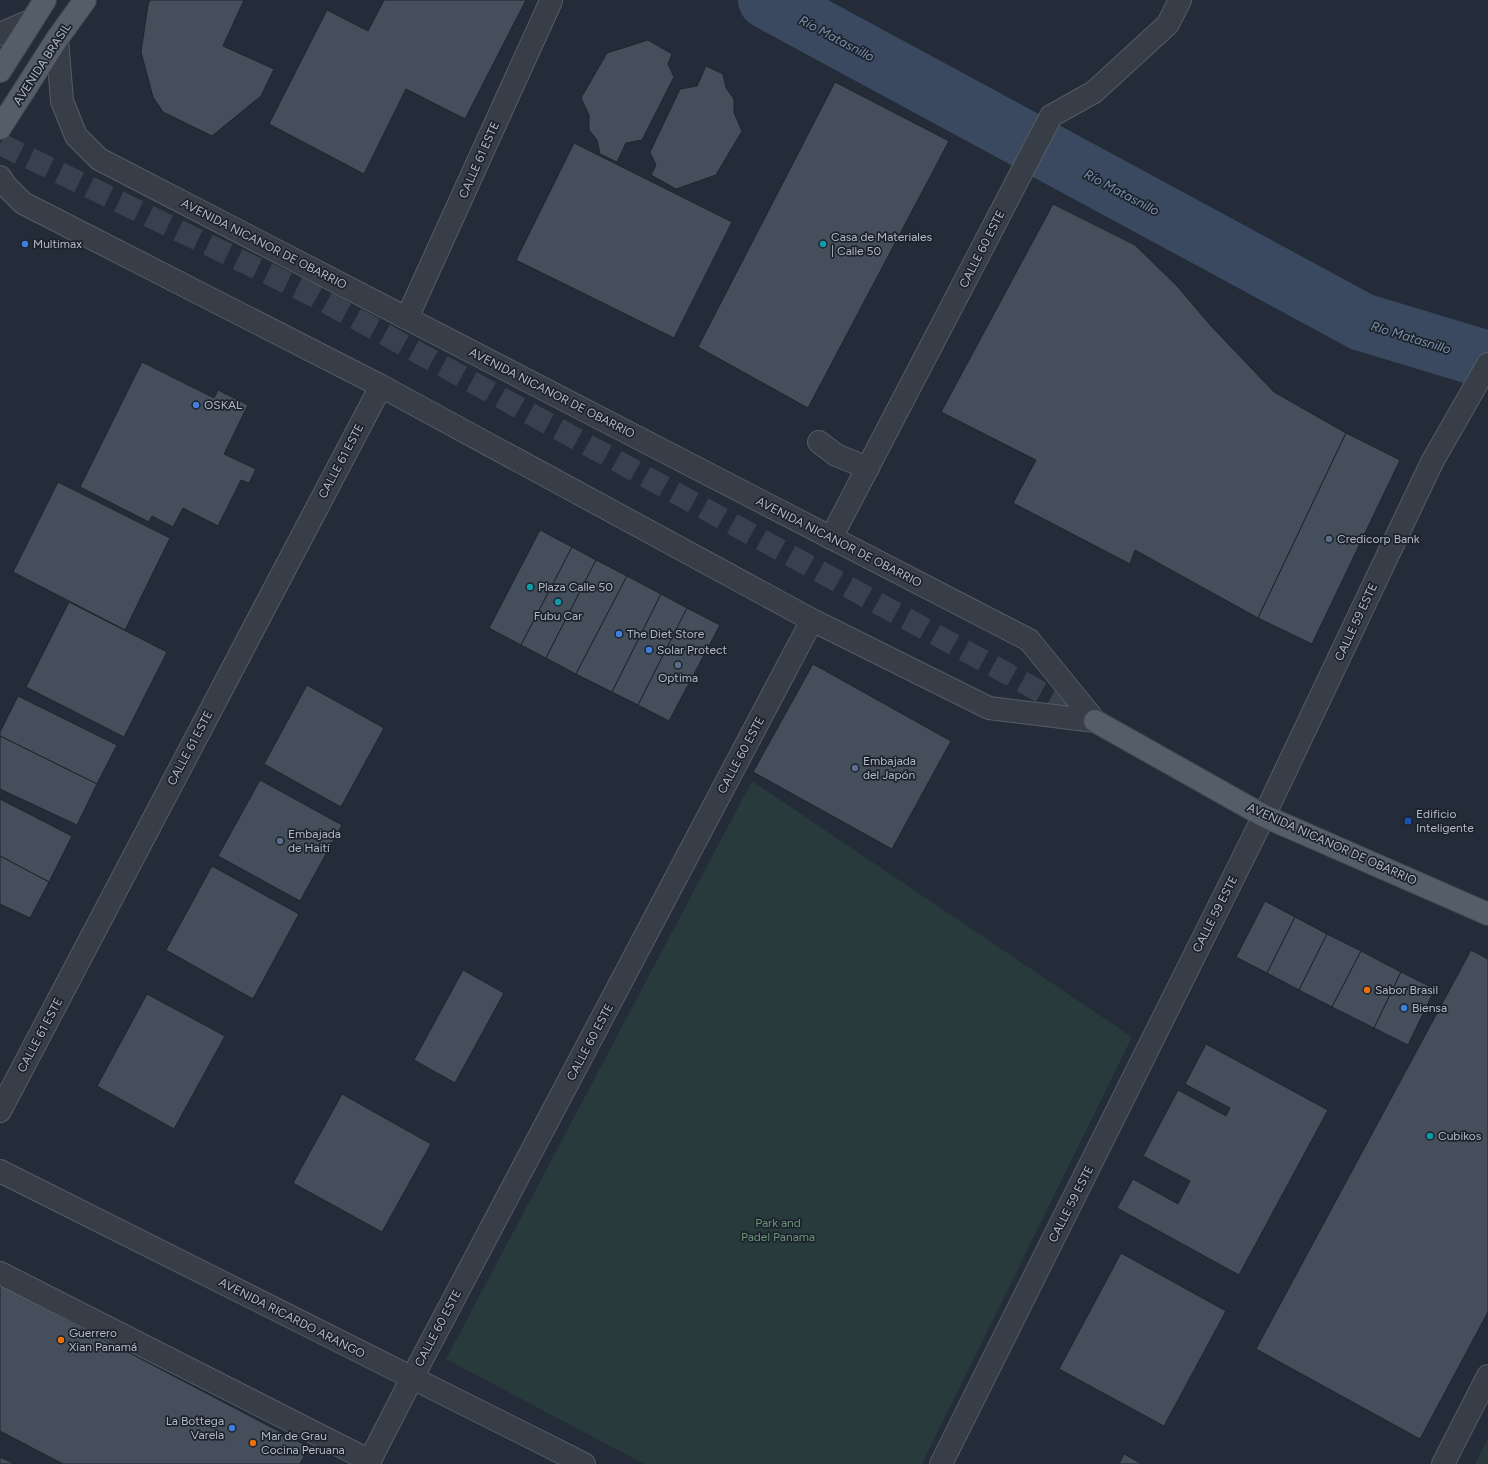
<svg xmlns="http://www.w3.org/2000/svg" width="1488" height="1464" viewBox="0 0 1488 1464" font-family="Figtree,sans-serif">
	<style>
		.green { fill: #283a3b }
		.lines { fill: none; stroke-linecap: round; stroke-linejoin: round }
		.river { stroke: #3a4960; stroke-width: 58 }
		.building { fill: #454f5c; stroke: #1e252f }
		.major-tunnel { stroke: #38414d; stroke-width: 22; stroke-dasharray: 22 11; stroke-linecap: butt }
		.minor-casing { stroke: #555c66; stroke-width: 24 }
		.major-casing { stroke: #404751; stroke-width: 24 }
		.minor { stroke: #373e48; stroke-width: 22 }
		.major { stroke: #555d68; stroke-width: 22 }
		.shop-dot { fill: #3f7fe0; stroke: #1c232d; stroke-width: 1.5 }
		.culture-dot { fill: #0f9aa8; stroke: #1c232d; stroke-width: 1.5 }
		.service-dot { fill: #5c6f8a; stroke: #1c232d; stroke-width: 1.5 }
		.transit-dot { fill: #1a4fb4; stroke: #1c232d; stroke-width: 1.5 }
		.food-dot { fill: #e8710a; stroke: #1c232d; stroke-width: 1.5 }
		.labels { text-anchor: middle; stroke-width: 3.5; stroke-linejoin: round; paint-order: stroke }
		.street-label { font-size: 12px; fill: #b2b9c4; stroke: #1c232d }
		.poi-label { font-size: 12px; fill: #b2b9c4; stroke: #1c232d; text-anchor: start }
		.park-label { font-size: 12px; fill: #6b9375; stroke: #1c232d }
		.water-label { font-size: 13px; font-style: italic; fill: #7c8eaa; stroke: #1c232d }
	</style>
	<rect width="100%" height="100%" fill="#232c38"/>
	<g class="green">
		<polygon points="752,781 1132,1037 922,1464 644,1464 446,1359"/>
		<polygon points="1488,1438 1488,1464 1475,1464"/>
	</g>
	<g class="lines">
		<polyline class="river" points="767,0 1362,322 1488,360"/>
	</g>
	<g class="building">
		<polygon points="150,0 244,0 223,46 274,69 261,96 212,136 163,112 153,97 141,52 148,5"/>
		<polygon points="384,0 526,0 465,119 406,89 364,174 269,124 327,10 368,31"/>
		<polygon points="648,40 672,54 668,64 674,77 642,140 626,143 617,162 600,154 597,140 589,130 589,115 581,98 607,53"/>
		<polygon points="706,66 723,74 726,88 734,99 734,113 742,131 716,175 676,189 651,175 656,165 650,152 680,89 697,86"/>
		<polygon points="835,82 949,141 808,408 698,347"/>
		<polygon points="574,143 732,222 674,338 516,260"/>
		<polygon points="1053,204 1135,245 1177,286 1211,326 1274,392 1346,433 1258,618 1135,550 1130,564 1013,503 1036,460 941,412"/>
		<polygon points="142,362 214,398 218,390 248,405 224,454 256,469 249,483 241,480 218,526 183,508 173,527 152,516 149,522 80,487"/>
		<polygon points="1346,433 1400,460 1312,644 1258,618"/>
		<polygon points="58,482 170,538 125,630 13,572"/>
		<polygon points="540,530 572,547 521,645 489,628"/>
		<polygon points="572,547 596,560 546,658 521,645"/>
		<polygon points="596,560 627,576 576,674 546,658"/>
		<polygon points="627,576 661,594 612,692 576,674"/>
		<polygon points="661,594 687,608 638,705 612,692"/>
		<polygon points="69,602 167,652 124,737 26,687"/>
		<polygon points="687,608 720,625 669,721 638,705"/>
		<polygon points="813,664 951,741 892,849 753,772"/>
		<polygon points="307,685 384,728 341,807 264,764"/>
		<polygon points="18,696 117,745 97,784 0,736 0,732"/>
		<polygon points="0,736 97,784 77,825 0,789"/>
		<polygon points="260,780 342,825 300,901 218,856"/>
		<polygon points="0,799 72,836 49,882 0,856"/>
		<polygon points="0,856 49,882 30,918 0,904"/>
		<polygon points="212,866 299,914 253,999 166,950"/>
		<polygon points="1265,901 1295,917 1267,973 1236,957"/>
		<polygon points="1295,917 1327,934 1299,990 1267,973"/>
		<polygon points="1327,934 1361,951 1332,1007 1299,990"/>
		<polygon points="1471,950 1488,959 1488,1312 1420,1439 1256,1349"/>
		<polygon points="1361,951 1401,972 1374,1028 1332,1007"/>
		<polygon points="463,970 504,993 455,1083 414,1060"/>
		<polygon points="1401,972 1435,989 1408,1045 1374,1028"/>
		<polygon points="147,994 225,1036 174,1129 97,1086"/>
		<polygon points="1206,1044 1328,1110 1239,1275 1117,1208 1133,1179 1178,1204 1190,1181 1143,1156 1178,1090 1226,1116 1230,1108 1185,1084"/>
		<polygon points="342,1094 431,1144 382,1232 293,1183"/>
		<polygon points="1121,1253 1226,1311 1164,1426 1059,1369"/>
		<polygon points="0,1285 309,1447 300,1464 63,1464 0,1431"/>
		<polygon points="1124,1454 1142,1464 1119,1464"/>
		<polygon points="0,1457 15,1464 0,1464"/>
	</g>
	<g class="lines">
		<polyline class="major-tunnel" points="0,144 316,297 1094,721"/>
		<defs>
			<g id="minor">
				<polyline points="0,34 32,20"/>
				<polyline points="57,39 62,101 76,136 99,159 1029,640 1095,721"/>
				<polyline points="0,177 6,186 23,203 381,386 812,620 989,708 1095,721"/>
				<polyline points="407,318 551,1"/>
				<polyline points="819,442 836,455 868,468"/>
				<polyline points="831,538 1051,116 1094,92 1168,24 1180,0"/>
				<polyline points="0,1111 381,386"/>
				<polyline points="0,1171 584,1464"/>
				<polyline points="0,1273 370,1461"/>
				<polyline points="368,1464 412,1378 812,620"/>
				<polyline points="941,1464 1264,816 1432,462 1488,364"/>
				<polyline points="1443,1464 1488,1376"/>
			</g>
			<g id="major">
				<polyline points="0,71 45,0"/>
				<polyline points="0,128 57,39 85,0"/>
				<polyline points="1095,721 1264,816 1488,914"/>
			</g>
		</defs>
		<use href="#minor" class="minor-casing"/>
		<use href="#major" class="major-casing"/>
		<use href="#minor" class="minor"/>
		<use href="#major" class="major"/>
	</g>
	<g class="shop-dot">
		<circle cx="25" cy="244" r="4"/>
		<circle cx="196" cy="405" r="4"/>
		<circle cx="619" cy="634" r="4"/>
		<circle cx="649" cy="650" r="4"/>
		<circle cx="1404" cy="1008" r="4"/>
		<circle cx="232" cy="1428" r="4"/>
	</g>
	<g class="culture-dot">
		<circle cx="823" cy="244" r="4"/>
		<circle cx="530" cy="587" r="4"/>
		<circle cx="558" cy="602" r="4"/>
		<circle cx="1430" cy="1136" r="4"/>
	</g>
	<g class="service-dot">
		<circle cx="1329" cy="539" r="4"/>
		<circle cx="678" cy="665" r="4"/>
		<circle cx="855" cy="768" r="4"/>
		<circle cx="280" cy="841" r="4"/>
	</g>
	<rect class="transit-dot" x="1404" y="817" width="8" height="8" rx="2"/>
	<g class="food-dot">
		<circle cx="1367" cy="990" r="4"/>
		<circle cx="61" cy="1340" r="4"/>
		<circle cx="253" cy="1443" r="4"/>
	</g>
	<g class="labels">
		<g class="street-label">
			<text transform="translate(42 64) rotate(-57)" y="4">AVENIDA BRASIL</text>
			<text transform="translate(479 160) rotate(-66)" y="4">CALLE 61 ESTE</text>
			<text transform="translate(264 244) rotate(27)" y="4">AVENIDA NICANOR DE OBARRIO</text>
			<text transform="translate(982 249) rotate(-63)" y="4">CALLE 60 ESTE</text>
			<text transform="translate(552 393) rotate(27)" y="4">AVENIDA NICANOR DE OBARRIO</text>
			<text transform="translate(341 461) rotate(-62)" y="4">CALLE 61 ESTE</text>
			<text transform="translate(839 542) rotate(27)" y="4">AVENIDA NICANOR DE OBARRIO</text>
			<text transform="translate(1356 622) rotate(-65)" y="4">CALLE 59 ESTE</text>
			<text transform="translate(190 748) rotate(-62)" y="4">CALLE 61 ESTE</text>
			<text transform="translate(741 755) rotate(-62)" y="4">CALLE 60 ESTE</text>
			<text transform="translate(1332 844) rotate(24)" y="4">AVENIDA NICANOR DE OBARRIO</text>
			<text transform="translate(1215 914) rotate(-63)" y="4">CALLE 59 ESTE</text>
			<text transform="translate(40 1035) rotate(-62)" y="4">CALLE 61 ESTE</text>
			<text transform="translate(590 1042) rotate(-62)" y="4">CALLE 60 ESTE</text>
			<text transform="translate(1071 1204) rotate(-63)" y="4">CALLE 59 ESTE</text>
			<text transform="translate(292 1318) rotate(27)" y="4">AVENIDA RICARDO ARANGO</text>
			<text transform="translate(438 1328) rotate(-62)" y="4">CALLE 60 ESTE</text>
		</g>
		<g class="poi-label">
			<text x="831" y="241">Casa de Materiales<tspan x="831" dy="14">| Calle 50</tspan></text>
			<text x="33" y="248">Multimax</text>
			<text x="204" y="409">OSKAL</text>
			<text x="1337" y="543">Credicorp Bank</text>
			<text x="538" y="591">Plaza Calle 50</text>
			<text x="558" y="620" text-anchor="middle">Fubu Car</text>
			<text x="627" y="638">The Diet Store</text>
			<text x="657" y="654">Solar Protect</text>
			<text x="678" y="682" text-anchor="middle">Optima</text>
			<text x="863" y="765">Embajada<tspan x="863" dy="14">del Japón</tspan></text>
			<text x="1416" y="818">Edificio<tspan x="1416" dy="14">Inteligente</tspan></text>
			<text x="288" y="838">Embajada<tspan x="288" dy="14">de Haití</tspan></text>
			<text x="1375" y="994">Sabor Brasil</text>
			<text x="1412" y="1012">Biensa</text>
			<text x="1438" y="1140">Cubikos</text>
			<text x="69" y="1337">Guerrero<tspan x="69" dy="14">Xian Panamá</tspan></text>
			<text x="224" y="1425" text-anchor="end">La Bottega<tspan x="224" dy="14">Varela</tspan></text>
			<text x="261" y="1440">Mar de Grau<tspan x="261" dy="14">Cocina Peruana</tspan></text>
		</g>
		<g class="park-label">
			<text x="778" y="1227">Park and<tspan x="778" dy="14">Padel Panama</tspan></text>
		</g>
		<g class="water-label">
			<text transform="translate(837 38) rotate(28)" y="5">Río Matasnillo</text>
			<text transform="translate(1122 192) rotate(28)" y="5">Río Matasnillo</text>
			<text transform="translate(1411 337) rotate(17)" y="5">Río Matasnillo</text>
		</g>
	</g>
</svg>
